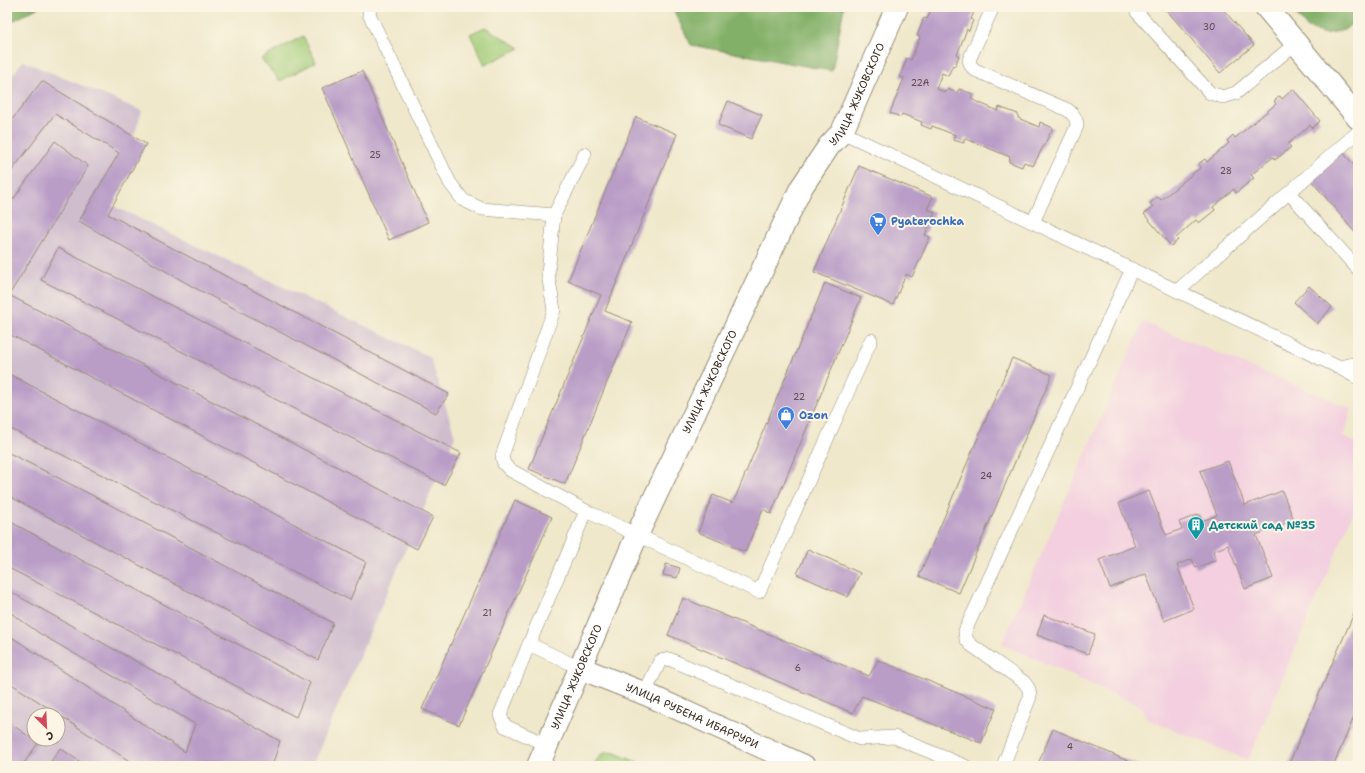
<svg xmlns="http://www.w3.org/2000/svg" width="1365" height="773" viewBox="0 0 1365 773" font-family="'Shantell Sans',sans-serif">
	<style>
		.built { fill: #f3cfdf }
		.industrial { fill: #cfbdce; fill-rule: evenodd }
		.green { fill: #a3cc78; stroke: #6f7b4b }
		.forest { fill: #82b068; stroke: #5e6d43 }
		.building { fill: #b99dc7 }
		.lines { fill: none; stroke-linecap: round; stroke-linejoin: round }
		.service-casing { stroke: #958974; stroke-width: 14 }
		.minor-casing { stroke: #958974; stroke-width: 24 }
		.service { stroke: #fff; stroke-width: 13 }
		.minor { stroke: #fff; stroke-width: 22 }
		.labels { text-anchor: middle; stroke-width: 4; stroke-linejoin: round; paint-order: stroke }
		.number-label { font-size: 9px; fill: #5a4748 }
		.street-label { font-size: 11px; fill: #3b2a1e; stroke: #fcf5e5 }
		.shop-label { font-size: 11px; font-weight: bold; fill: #366cbe; stroke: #fcf5e5; text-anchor: start }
		.culture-label { font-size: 11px; font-weight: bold; fill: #0d838f; stroke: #fcf5e5; text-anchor: start }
	</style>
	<rect width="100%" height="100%" fill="#fcf5e5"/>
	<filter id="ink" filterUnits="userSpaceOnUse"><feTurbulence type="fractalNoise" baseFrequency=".025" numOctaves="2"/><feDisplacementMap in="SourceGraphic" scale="8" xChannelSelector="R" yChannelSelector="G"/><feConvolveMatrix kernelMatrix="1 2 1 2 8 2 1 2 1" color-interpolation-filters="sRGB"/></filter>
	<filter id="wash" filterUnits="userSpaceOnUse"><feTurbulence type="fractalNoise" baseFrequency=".012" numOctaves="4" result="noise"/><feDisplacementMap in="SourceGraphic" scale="16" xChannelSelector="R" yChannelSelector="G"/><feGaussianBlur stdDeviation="0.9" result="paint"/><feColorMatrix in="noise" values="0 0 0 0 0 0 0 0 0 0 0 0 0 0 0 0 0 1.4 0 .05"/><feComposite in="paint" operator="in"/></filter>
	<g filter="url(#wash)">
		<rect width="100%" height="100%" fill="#efe8cb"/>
		<polygon class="built" points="1143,322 1352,409 1343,437 1358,444 1358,501 1248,760 1147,719 1142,707 1002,644"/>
		<path class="industrial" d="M 23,61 L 142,111 L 111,205 L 430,357 L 455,436 L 312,766 L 7,766 L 7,82 ZM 34,715 L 58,715 L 58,739 L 34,739 Z"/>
		<g class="green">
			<polygon points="485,27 520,48 485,65 470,34"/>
			<polygon points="303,36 316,62 280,81 261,59"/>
			<polygon points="607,752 615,753 647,766 592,766 601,755"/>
		</g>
		<g class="forest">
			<polygon points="7,7 39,7 7,24"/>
			<polygon points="672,7 844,7 832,71 691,45"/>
			<polygon points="1289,7 1358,7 1358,19 1344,30 1325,34 1308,28"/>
		</g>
		<g id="blocks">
			<g class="building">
				<polygon points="932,7 976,7 971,19 973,20 969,31 967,29 957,55 959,56 955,66 953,65 948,76 942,73 936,89 946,92 948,89 957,93 959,89 973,94 971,99 998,111 999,107 1018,114 1018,118 1039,127 1040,122 1053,128 1033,166 1024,162 1022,167 1009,162 1010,157 964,138 964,143 953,140 955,135 932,126 931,129 921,125 922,122 902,114 901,117 890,113 904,78 900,77 907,58 911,60 920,37 917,36 924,18 927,19"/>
				<polygon points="1166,7 1221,7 1254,45 1220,73 1165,8"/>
				<polygon points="362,71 428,222 389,240 322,88"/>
				<polygon points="42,81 146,144 108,214 449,394 436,413 195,288 79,221 119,153 55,114 7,177 7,126"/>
				<polygon points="1293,89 1320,121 1312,128 1310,125 1288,144 1291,147 1275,160 1273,157 1251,175 1254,178 1236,193 1234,189 1213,207 1215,210 1199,223 1196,220 1176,238 1178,240 1171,246 1144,214 1153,207 1150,203 1158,197 1161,200 1201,167 1198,164 1205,159 1207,162 1229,143 1227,141 1233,135 1235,138 1276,104 1274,101 1280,96 1282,99"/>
				<polygon points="728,101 762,115 751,139 718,125"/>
				<polygon points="636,117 677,134 605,311 632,322 565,484 529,469 601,295 568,281"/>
				<polygon points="55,141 88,166 9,295 433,517 417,549 7,333 7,208"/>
				<polygon points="1342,151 1358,170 1358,236 1310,179"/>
				<polygon points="859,166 933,197 927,209 935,212 925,235 930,237 912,277 906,274 893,305 814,272"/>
				<polygon points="58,248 461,453 444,485 41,280"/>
				<polygon points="825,283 861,298 771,514 763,509 745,552 698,532 713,495 733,503"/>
				<polygon points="1309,286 1332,307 1317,324 1294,302"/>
				<polygon points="1012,358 1052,375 959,593 919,576"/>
				<polygon points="7,373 366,562 350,600 7,427"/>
				<polygon points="7,452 82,490 333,623 318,660 7,495"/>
				<polygon points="1228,461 1245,505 1282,491 1294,520 1256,535 1273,578 1245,589 1228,545 1213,551 1216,560 1196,568 1192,559 1177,565 1194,609 1164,621 1146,574 1110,588 1099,560 1135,546 1119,503 1149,491 1166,535 1182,529 1179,522 1199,514 1202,521 1217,515 1200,471"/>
				<polygon points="515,500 552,517 459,725 422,709"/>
				<polygon points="7,520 310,683 296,717 7,567"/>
				<polygon points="808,549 860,573 848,597 797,574"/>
				<polygon points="666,564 680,568 677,578 663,575"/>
				<polygon points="7,590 280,741 272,766 192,762 189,766 137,766 7,681 7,634 185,752 195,724 39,633 7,610"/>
				<polygon points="683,598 869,676 878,660 996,709 981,743 862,696 853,713 668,635"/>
				<polygon points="1358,604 1358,708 1333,766 1288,766"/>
				<polygon points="1044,615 1095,634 1088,654 1037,635"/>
				<polygon points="7,721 38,743 22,766 7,766"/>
				<polygon points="1053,729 1140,766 1037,766"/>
				<polygon points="60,748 86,766 48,766"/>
			</g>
		</g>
	</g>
	<g filter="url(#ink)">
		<use href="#blocks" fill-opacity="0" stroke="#958974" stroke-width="1"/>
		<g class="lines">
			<defs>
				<g id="service">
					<polyline points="370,7 369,14 450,183 463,200 482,209 554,215 548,274 554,310 502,456 504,464 510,470 586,511 759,592 871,340"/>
					<path d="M 993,7 L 969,60 L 971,66 L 975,70 L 1068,110 C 1074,115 1077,119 1077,126 L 1033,222"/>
					<polyline points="1137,12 1210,93 1223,97 1236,93 1295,44"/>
					<polyline points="842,132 1338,367 1358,378"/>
					<polyline points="1289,193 1358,269"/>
					<polyline points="554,215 585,154"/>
					<polyline points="1177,291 1358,132"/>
					<polyline points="1338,367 1358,363"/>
					<polyline points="529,644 580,668"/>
					<polyline points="648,695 649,684 660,661 669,659 860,739 894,737 965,766"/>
					<polyline points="547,745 505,726 500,715 529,644 586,511"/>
					<polyline points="1003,766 1030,697 1029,689 1024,682 971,645 966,639 965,631 1132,269"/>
				</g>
				<g id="minor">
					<polyline points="1266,7 1358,118"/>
					<path id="s1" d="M 580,668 L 648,695 L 804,766"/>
					<path id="s2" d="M 538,766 L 637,535 L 801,188 L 829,146 L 842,132 L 897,7"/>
				</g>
			</defs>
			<use href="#service" class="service-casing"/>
			<use href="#minor" class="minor-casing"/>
			<use href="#service" class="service"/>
			<use href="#minor" class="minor"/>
		</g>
	</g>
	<defs>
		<symbol id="supermarket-pin" viewBox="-11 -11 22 30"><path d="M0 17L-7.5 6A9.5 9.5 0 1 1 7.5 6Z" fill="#3f7fe0" stroke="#fcf5e5"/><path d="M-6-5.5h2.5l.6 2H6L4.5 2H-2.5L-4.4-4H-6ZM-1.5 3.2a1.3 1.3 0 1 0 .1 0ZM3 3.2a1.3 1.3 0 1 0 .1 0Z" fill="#fff"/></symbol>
		<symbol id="shop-pin" viewBox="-11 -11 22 30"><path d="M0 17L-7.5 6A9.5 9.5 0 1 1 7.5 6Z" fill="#3f7fe0" stroke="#fcf5e5"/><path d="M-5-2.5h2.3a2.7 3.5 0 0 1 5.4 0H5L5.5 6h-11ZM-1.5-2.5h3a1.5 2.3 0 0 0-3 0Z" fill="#fff"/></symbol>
		<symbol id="building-pin" viewBox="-11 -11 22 30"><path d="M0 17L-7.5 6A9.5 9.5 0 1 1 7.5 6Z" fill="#0f9aa8" stroke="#fcf5e5"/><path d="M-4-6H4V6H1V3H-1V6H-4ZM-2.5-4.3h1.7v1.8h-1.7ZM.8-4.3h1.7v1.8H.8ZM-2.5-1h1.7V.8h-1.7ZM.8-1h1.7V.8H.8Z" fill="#fff"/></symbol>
	</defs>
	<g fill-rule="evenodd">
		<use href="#supermarket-pin" x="868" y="211" width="20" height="27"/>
		<use href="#shop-pin" x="776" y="405" width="20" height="27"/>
		<use href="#building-pin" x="1186" y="515" width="20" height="27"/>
	</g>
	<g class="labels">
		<g class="number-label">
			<text x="1209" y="30">30</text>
			<text x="920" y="86">22А</text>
			<text x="375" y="158">25</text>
			<text x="1226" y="174">28</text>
			<text x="799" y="400">22</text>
			<text x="986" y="479">24</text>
			<text x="487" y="616">21</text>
			<text x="798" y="671">6</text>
			<text x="1070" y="750">4</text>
		</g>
		<g class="street-label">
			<text dy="4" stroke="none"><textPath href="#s2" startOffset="745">УЛИЦА ЖУКОВСКОГО</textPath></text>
			<text dy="4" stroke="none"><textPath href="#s2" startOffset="421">УЛИЦА ЖУКОВСКОГО</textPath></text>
			<text dy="4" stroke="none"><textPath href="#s2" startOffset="97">УЛИЦА ЖУКОВСКОГО</textPath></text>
			<text dy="4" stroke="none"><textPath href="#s1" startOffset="122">УЛИЦА РУБЕНА ИБАРРУРИ</textPath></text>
		</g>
		<g class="shop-label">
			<text x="891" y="225">Pyaterochka</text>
			<text x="799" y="419">Ozon</text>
		</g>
		<g class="culture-label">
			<text x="1209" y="529">Детский сад №35</text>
		</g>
	</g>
	<rect width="1365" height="773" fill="none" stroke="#fcf5e5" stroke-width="24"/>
	<g transform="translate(46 727) rotate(156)"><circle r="19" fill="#fcf5e5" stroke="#afa495"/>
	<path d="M0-3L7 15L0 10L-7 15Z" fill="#d1495b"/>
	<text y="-6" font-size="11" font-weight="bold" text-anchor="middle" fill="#3b2a1e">С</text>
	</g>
</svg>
